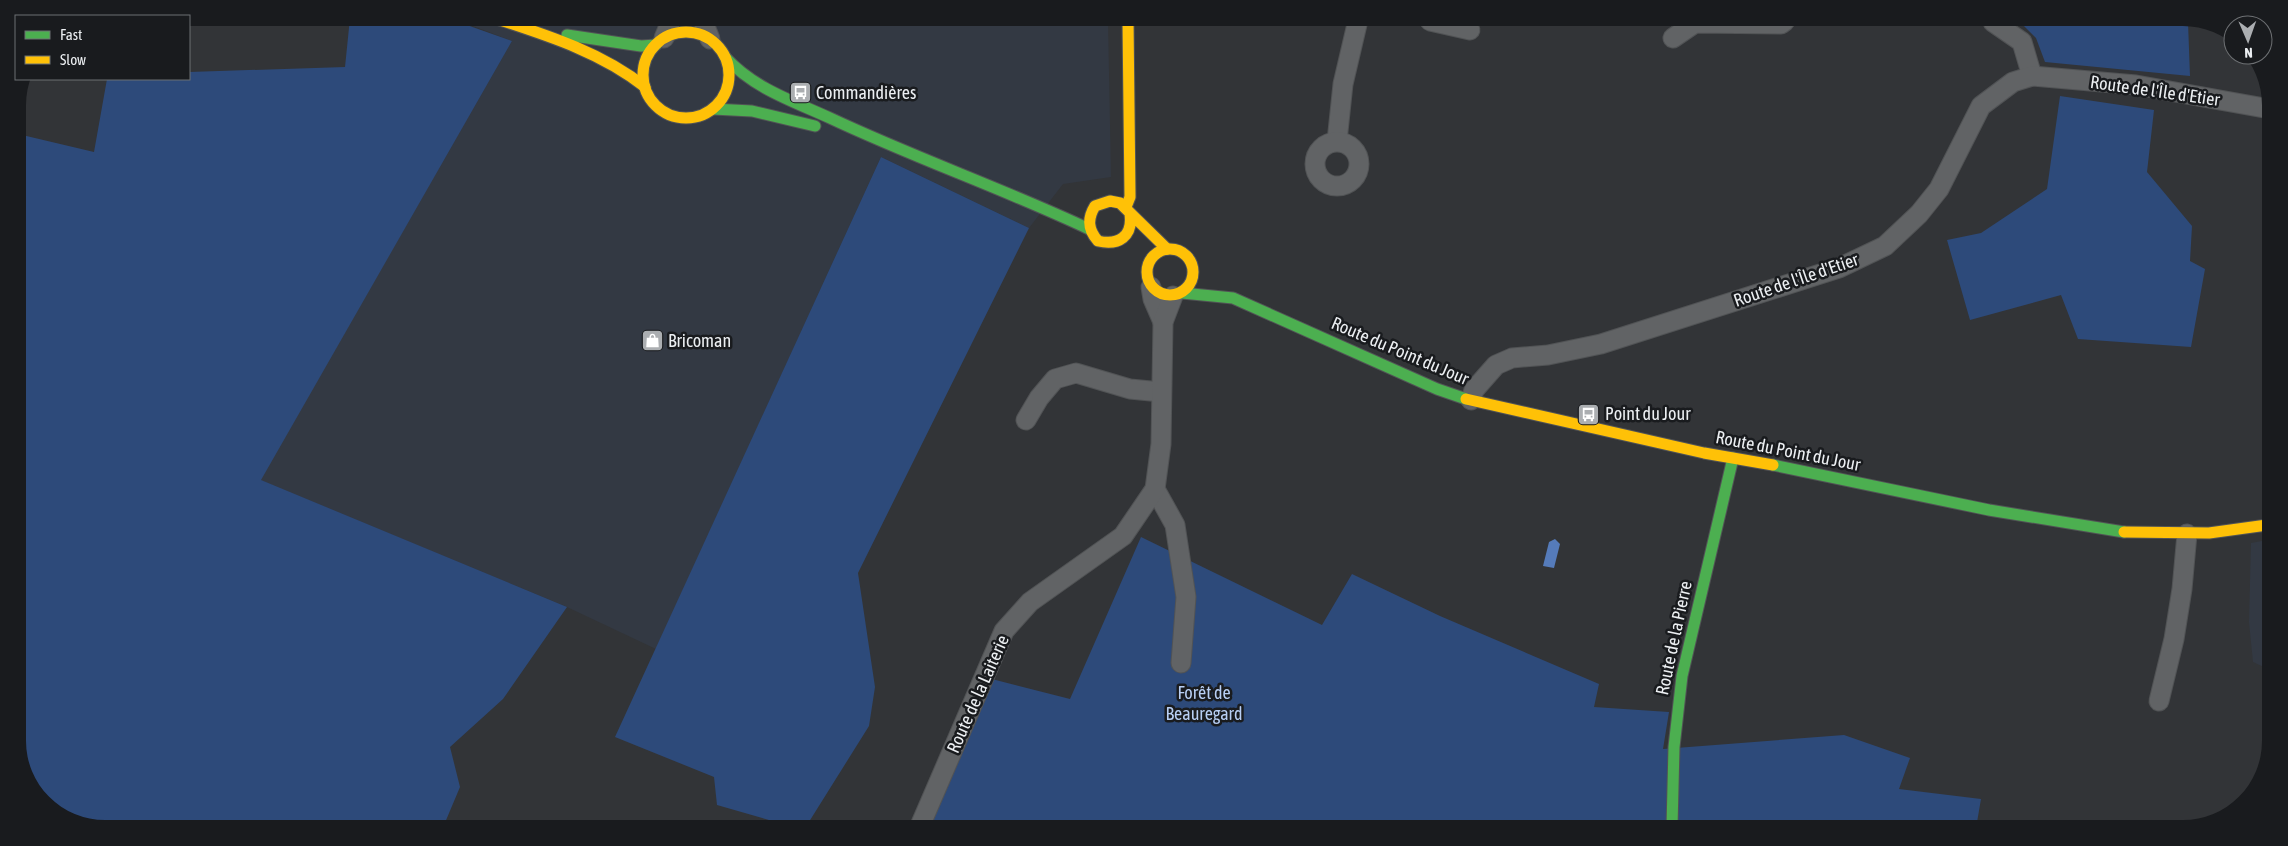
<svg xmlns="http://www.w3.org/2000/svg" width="2288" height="846" viewBox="0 0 2288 846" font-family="'Asap Condensed',sans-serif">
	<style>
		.built { fill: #333943 }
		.green { fill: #2d4a7a }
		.water { fill: #557bba }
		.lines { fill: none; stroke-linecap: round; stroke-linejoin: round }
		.street-casing { stroke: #515355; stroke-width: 21 }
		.fast-casing { stroke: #515355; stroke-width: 13 }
		.slow-casing { stroke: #515355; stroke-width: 13 }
		.street { stroke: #616365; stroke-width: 19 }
		.fast { stroke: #4caf50; stroke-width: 11 }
		.slow { stroke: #ffc107; stroke-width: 11 }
		.labels { text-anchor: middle; stroke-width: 5; stroke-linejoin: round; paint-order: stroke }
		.street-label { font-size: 18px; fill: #eceff2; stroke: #191b1e }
		.poi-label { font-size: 18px; fill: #eceff2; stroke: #191b1e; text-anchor: start }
		.park-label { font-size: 18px; fill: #b8cff4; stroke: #191b1e }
	</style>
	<rect width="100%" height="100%" fill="#323437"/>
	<g class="built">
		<polygon points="447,18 1108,20 1111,177 1063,184 1029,228 881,157 656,649 567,607 260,480 512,41 473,26"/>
		<polygon points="2267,540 2266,668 2253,662 2249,622 2251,543"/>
	</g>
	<g class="green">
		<polygon points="350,18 447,18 512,41 261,480 567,607 503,699 450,747 460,787 444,825 77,824 36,794 18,746 18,134 94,152 107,79 189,79 189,72 345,67"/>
		<polygon points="2020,22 2188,22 2190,76 2045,62 2036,38"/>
		<polygon points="2060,96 2154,110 2147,172 2192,226 2190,261 2205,269 2191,347 2078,339 2061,295 1970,320 1947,240 1981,233 2047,189"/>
		<polygon points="881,157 1029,228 858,573 875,687 869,726 807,825 786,825 717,805 714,777 615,737"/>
		<polygon points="1141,537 1322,625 1352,574 1440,616 1599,684 1594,707 1669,712 1663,749 1844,735 1910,758 1899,789 1981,799 1976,828 920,826 984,677 1070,699"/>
	</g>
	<polygon class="water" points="1555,539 1560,544 1554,568 1543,566 1549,542"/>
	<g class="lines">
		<defs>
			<g id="street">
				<polyline points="702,19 710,39"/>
				<polyline points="1430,21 1470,30"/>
				<polyline points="1993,22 2022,42 2032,76"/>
				<polyline points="664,38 672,19"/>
				<polyline points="1673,38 1695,23 1781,24 1785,21"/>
				<polyline points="1337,141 1343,84 1358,20"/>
				<circle cx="1337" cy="164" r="22"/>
				<polyline points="1151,287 1153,299 1163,322"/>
				<polyline points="1471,400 1474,390 1496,365 1512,358 1548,355 1601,344 1839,268 1885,246 1919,214 1939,189 1981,106 2013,82 2032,76 2136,85 2270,109"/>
				<polyline points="1026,420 1039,398 1055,379 1076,373 1130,389 1161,392"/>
				<polyline points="1155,489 1175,525 1186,597 1181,663"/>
				<polyline points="2159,701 2174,639 2182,589 2187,534"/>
				<polyline points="920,826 1004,631 1030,602 1123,536 1155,489 1161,444 1163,322 1173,296"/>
			</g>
			<g id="fast">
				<polyline points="567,35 641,46 656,45"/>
				<path d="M 726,58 C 755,89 793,101 830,118 C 915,158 1004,189 1089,229"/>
				<polyline points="713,109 752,111 815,126"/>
				<polyline points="1182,293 1233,298 1437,389 1466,399"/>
				<polyline points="1773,465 1989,510 2124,532"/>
				<polyline points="1672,827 1674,747 1682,676 1733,458"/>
			</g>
			<g id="slow">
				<path d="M 494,18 C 546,35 601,52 645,87"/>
				<circle cx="686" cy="75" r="43"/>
				<polyline points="1126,207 1130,197 1128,20"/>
				<path d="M 1130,214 C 1133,236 1119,246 1098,241 C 1088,230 1087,219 1095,206 L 1110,201 L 1120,203 L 1167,249"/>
				<circle cx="1170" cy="272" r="23"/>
				<polyline points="1466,399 1704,453 1773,465"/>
				<polyline points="2124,532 2209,533 2267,525"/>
			</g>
		</defs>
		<use href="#street" class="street-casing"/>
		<use href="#fast" class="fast-casing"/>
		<use href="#slow" class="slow-casing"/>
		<use href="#street" class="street"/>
		<use href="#fast" class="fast"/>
		<use href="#slow" class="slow"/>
	</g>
	<defs>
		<symbol id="bus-square" viewBox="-11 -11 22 22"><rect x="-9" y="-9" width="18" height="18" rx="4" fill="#abaeb1" stroke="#191b1e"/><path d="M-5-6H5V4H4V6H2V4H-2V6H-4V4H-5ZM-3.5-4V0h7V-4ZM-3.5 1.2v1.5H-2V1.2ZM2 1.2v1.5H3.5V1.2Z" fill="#fff"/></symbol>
		<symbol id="shop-square" viewBox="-11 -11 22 22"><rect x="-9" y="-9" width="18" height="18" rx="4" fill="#abaeb1" stroke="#191b1e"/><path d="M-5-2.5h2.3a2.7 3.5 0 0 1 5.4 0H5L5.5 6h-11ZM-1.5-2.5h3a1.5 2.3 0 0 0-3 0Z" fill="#fff"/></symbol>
	</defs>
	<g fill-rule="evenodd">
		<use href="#bus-square" x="788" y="80" width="25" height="25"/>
		<use href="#shop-square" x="640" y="328" width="25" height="25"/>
		<use href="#bus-square" x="1576" y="402" width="25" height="25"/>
	</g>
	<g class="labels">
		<g class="street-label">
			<text transform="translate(2155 91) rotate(8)" y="6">Route de l'Île d'Etier</text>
			<text transform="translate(1796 280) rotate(-19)" y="6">Route de l'Île d'Etier</text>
			<text transform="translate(1400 351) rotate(23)" y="6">Route du Point du Jour</text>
			<text transform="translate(1788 451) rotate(11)" y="6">Route du Point du Jour</text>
			<text transform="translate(1674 638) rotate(-78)" y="6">Route de la Pierre</text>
			<text transform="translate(978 694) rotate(-66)" y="6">Route de la Laiterie</text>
		</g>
		<g class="poi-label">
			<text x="816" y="99">Commandières</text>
			<text x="668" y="347">Bricoman</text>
			<text x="1605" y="420">Point du Jour</text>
		</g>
		<g class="park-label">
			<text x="1204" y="699">Forêt de<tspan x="1204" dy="21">Beauregard</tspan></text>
		</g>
	</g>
	<path d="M0 0H2288V846H0ZM105 26H2183A79 79 0 0 1 2262 105V741A79 79 0 0 1 2183 820H105A79 79 0 0 1 26 741V105A79 79 0 0 1 105 26Z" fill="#191b1e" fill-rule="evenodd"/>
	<rect x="15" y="15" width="175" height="65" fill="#191b1e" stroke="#6d7073"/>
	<rect x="25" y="31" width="25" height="8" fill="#4caf50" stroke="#6d7073"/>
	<text x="60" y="40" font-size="15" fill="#eceff2">Fast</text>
	<rect x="25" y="56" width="25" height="8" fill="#ffc107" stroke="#6d7073"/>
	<text x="60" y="65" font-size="15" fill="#eceff2">Slow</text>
	<g transform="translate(2248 40) rotate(178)"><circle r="24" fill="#191b1e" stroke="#6d7073"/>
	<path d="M0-4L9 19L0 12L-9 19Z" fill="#abaeb1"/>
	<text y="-8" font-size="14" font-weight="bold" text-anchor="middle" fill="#eceff2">N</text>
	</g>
</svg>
